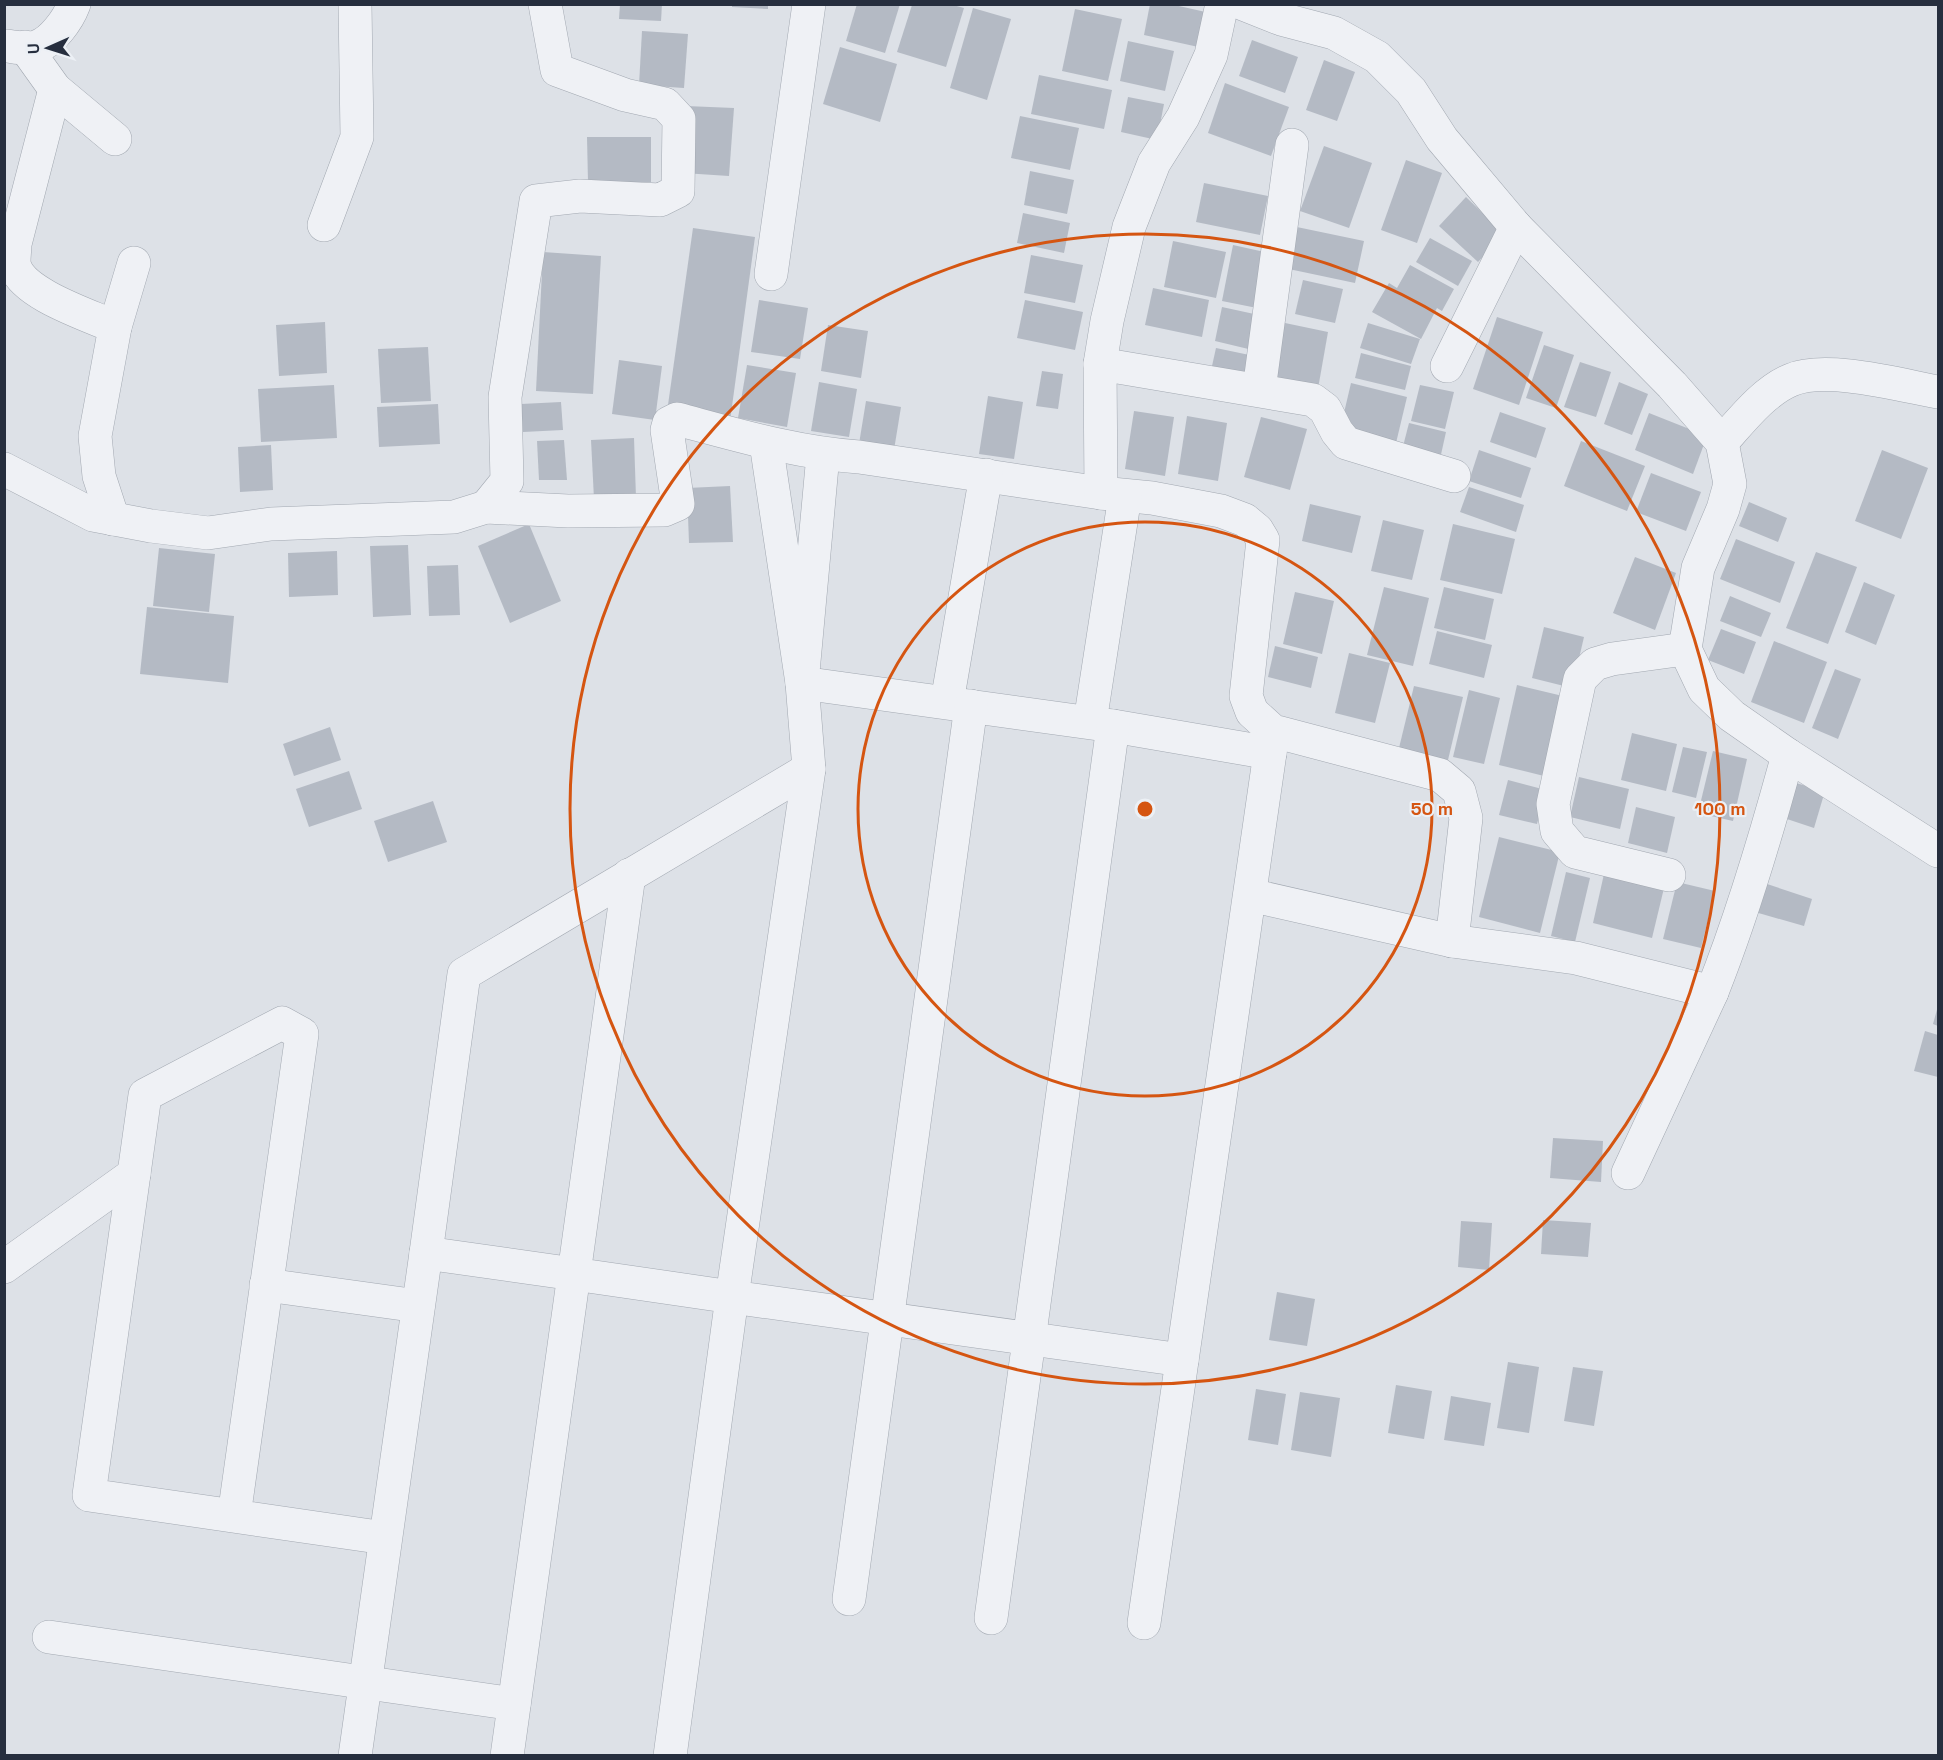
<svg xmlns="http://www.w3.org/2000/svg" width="1943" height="1760" viewBox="0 0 1943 1760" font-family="'Space Grotesk',sans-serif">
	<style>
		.building { fill: #b4bac4 }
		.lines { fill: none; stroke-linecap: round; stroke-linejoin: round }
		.minor-casing { stroke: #a2a8b1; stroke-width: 34 }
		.tertiary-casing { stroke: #a2a8b1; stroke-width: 34 }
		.minor { stroke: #eff1f5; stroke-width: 33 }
		.tertiary { stroke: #eff1f5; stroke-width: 33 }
		.ring { fill: none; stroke: #d55511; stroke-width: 3 }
		.centre { fill: #d55511; stroke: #ecf0f5; stroke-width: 3 }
		.ring-label { font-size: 18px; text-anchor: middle; font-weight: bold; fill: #d55511; stroke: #ecf0f5; stroke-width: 4.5; stroke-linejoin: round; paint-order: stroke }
	</style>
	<rect width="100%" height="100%" fill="#dde1e7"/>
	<g class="building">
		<polygon points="620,4 662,4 661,21 619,19"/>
		<polygon points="732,4 768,4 768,9 732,7"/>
		<polygon points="857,4 900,4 885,53 846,41"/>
		<polygon points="1150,4 1170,4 1210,13 1203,48 1144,35"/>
		<polygon points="912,5 953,5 964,8 946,67 897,52"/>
		<polygon points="973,8 1011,19 987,100 950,88"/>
		<polygon points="1075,9 1122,19 1108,81 1062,71"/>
		<polygon points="642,31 688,34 684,88 639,85"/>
		<polygon points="1252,40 1298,57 1285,93 1239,76"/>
		<polygon points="1128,41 1174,51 1165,91 1120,81"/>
		<polygon points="840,47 897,64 880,122 823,104"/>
		<polygon points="1324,60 1355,72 1337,121 1306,110"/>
		<polygon points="1039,75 1112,90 1104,129 1031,114"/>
		<polygon points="1225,83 1289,107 1271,156 1208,133"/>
		<polygon points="1128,97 1164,104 1157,140 1121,132"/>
		<polygon points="686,106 734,108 729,176 683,173"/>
		<polygon points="1020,116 1079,128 1070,170 1011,158"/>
		<polygon points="587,137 651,137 651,182 588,182"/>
		<polygon points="1324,146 1372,163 1349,228 1300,211"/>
		<polygon points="1406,160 1442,173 1417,243 1381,230"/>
		<polygon points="1030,171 1074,180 1067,214 1024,205"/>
		<polygon points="1204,183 1268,196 1260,235 1196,222"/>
		<polygon points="1466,197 1504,234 1478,262 1439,226"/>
		<polygon points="1023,213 1070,223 1064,253 1017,243"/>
		<polygon points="1292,226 1364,241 1355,283 1284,268"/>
		<polygon points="693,228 755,237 730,421 667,412"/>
		<polygon points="1430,238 1472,261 1458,286 1416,262"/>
		<polygon points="1173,241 1226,252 1216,298 1164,287"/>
		<polygon points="1233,245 1269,253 1257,308 1222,301"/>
		<polygon points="543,252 601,256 593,394 536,391"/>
		<polygon points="1031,255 1083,265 1075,303 1024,293"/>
		<polygon points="1410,265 1454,289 1442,311 1437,308 1421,339 1372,312 1389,283 1397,288"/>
		<polygon points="1303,280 1343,289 1335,323 1295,314"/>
		<polygon points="1153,288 1209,300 1202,337 1145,325"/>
		<polygon points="759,300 808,308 800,359 751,352"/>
		<polygon points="1025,300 1083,312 1075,350 1017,338"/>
		<polygon points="1222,307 1268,317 1261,352 1215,341"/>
		<polygon points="1497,317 1543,332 1519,405 1473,389"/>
		<polygon points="325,322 327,373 279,376 276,325"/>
		<polygon points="1285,323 1328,332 1316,400 1268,389"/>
		<polygon points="1368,323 1420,339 1411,364 1360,348"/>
		<polygon points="828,325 868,331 861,378 821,371"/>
		<polygon points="1544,345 1574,355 1556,408 1526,398"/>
		<polygon points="428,347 431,401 381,403 378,349"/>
		<polygon points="1216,348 1259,357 1253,384 1210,375"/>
		<polygon points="1361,353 1411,366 1405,390 1355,378"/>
		<polygon points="619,360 662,366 655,420 612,414"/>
		<polygon points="1580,362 1611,372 1596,417 1564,407"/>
		<polygon points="747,365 796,373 787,427 738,418"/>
		<polygon points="1042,371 1063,374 1058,409 1036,406"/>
		<polygon points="819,382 857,389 849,437 811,431"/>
		<polygon points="1619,382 1648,394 1632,435 1604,424"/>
		<polygon points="1351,383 1407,397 1396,443 1340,430"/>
		<polygon points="334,385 337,438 261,442 258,389"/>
		<polygon points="1420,385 1454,392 1445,429 1411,421"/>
		<polygon points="988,396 1023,402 1014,459 979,454"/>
		<polygon points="866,401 901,407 893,456 858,450"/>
		<polygon points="561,402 563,430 523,432 521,404"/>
		<polygon points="438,404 440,444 379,447 377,407"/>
		<polygon points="1134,411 1174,417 1165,476 1125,469"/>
		<polygon points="1500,412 1546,428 1536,458 1490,442"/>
		<polygon points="1649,413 1707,436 1693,474 1635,450"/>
		<polygon points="1187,416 1227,423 1218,481 1178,474"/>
		<polygon points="1261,417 1307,429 1290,490 1244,477"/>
		<polygon points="1409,423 1446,432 1438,468 1400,458"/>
		<polygon points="634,438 636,498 594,499 591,440"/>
		<polygon points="564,440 567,480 539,480 537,441"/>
		<polygon points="1581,441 1645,466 1627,511 1564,486"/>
		<polygon points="271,445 273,490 240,492 238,447"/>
		<polygon points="1479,450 1531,468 1521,498 1469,481"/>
		<polygon points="1882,450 1928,468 1901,539 1855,521"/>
		<polygon points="1651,473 1701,492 1686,531 1636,512"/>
		<polygon points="730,486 733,542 689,543 687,488"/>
		<polygon points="1469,487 1524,505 1516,532 1460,512"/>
		<polygon points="1749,502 1787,518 1778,542 1739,526"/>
		<polygon points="1310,504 1361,516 1352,553 1302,541"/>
		<polygon points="1383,520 1424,530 1412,580 1371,571"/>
		<polygon points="529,524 561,601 510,623 478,546"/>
		<polygon points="1453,524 1515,539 1502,594 1440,580"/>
		<polygon points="1736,539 1795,562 1780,603 1720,579"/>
		<polygon points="408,545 411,615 373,617 370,546"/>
		<polygon points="159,548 215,554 209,612 153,606"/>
		<polygon points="337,551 338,595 289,597 288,553"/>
		<polygon points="1816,552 1857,567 1828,644 1786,628"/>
		<polygon points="1635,557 1676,573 1655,630 1613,613"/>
		<polygon points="458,565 460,615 429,616 427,566"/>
		<polygon points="1864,582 1895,595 1876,645 1845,632"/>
		<polygon points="1384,587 1429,598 1413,666 1367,655"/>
		<polygon points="1444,587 1494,599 1485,640 1434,628"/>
		<polygon points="1295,592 1334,601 1322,654 1283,644"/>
		<polygon points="1730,596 1771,613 1761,637 1720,621"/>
		<polygon points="147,607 234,616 228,683 140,674"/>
		<polygon points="1544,627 1584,637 1572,688 1532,678"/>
		<polygon points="1721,629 1756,642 1744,674 1708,660"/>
		<polygon points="1437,631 1492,645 1484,678 1429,664"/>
		<polygon points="1774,641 1827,662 1804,723 1751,702"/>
		<polygon points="1275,646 1318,657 1311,688 1268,677"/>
		<polygon points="1349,653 1390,663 1375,723 1335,713"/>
		<polygon points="1835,669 1861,679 1838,739 1812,728"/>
		<polygon points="1517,685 1567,697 1548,777 1499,765"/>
		<polygon points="1414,686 1463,697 1448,760 1399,748"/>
		<polygon points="1469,690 1500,698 1484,764 1453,757"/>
		<polygon points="330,727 341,760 294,776 283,744"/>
		<polygon points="1632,733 1677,744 1666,791 1621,780"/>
		<polygon points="1683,747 1707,752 1696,798 1672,792"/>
		<polygon points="1713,751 1747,759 1733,821 1698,813"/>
		<polygon points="349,771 362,809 309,827 296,789"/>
		<polygon points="1579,777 1629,789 1620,829 1570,817"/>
		<polygon points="1508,780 1546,790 1537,824 1499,815"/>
		<polygon points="1792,782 1825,791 1814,828 1781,817"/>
		<polygon points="433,801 447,842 388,862 374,821"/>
		<polygon points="1636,807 1675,817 1667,853 1628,843"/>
		<polygon points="1499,837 1560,852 1540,933 1479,917"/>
		<polygon points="1566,872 1590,878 1575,942 1551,936"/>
		<polygon points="1604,874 1664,888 1652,938 1593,923"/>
		<polygon points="1677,882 1715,891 1701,948 1663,939"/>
		<polygon points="1764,883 1812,899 1804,926 1755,912"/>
		<polygon points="1938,1006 1938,1026 1933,1024"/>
		<polygon points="1925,1031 1938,1035 1938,1077 1914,1071"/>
		<polygon points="1553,1138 1603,1141 1601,1182 1550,1178"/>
		<polygon points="1543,1220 1591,1223 1588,1257 1541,1254"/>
		<polygon points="1461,1221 1492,1223 1489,1270 1458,1267"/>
		<polygon points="1277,1292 1315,1299 1307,1346 1269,1340"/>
		<polygon points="1508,1362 1539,1367 1529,1433 1497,1428"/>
		<polygon points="1573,1367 1603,1371 1594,1426 1564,1421"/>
		<polygon points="1396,1385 1432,1391 1424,1439 1388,1433"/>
		<polygon points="1256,1389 1286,1394 1278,1445 1248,1440"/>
		<polygon points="1300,1392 1340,1398 1331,1457 1291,1450"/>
		<polygon points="1451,1396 1491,1403 1484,1446 1444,1440"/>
	</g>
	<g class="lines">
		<defs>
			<g id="minor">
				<path d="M 7,46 C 15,47 28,50 36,47 C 52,42 68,20 74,4"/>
				<polyline points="25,47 55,89 115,139"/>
				<path d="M 55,89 L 15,244 C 15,250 13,261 15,267 C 25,295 89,315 115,327 L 95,436 L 99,476 L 113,519"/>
				<polyline points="324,225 357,137 355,4"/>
				<polyline points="771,274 809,4"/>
				<polyline points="115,327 134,263"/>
				<polyline points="1100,364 1313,400 1325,409 1337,432 1346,443 1454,476"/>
				<polyline points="1447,366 1516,227"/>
				<polyline points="1259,390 1292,145"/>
				<path d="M 1722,442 C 1741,421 1764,391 1791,380 C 1826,365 1900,385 1938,392"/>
				<polyline points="766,443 802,683 823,455"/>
				<path d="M 4,469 L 93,515 L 151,526 L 208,533 L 271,524 L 454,517 L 486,507 L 568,511 L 664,510 L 678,504 L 667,430 L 669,423 L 677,419 C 737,435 797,453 859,457 L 1101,493 L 1152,498 L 1221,511 L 1245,520 L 1257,530 L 1263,540 L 1246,696 L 1252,712 L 1273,731 L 1440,775 L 1459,791 L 1466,818 L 1452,941 L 1576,958 L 1712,992 C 1743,914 1766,836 1788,755"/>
				<polyline points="1101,493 1100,364 1107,321 1129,227 1154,163 1183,117 1211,55 1222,4"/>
				<polyline points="486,507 507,481 505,397 536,201 580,196 660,200 678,191 679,119 665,104 625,95 557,70 545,4"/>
				<polyline points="947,702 986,475"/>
				<polyline points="1090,722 1125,496"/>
				<polyline points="629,875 574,1274 732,1297 670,1756"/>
				<polyline points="1669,875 1575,852 1557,831 1553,804 1580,679 1595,664 1612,659 1685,649"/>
				<polyline points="1250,895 1452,941"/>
				<polyline points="1628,1173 1712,992"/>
				<polyline points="426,1253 464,974 809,769"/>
				<polyline points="4,1267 134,1174"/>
				<polyline points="266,1285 418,1306"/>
				<polyline points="1182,1360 732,1297 809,769 802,683 1113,726 1270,753"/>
				<polyline points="234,1516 302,1034 282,1023 145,1095 89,1495 385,1538"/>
				<polyline points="849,1599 971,706"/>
				<polyline points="991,1618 1113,726"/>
				<polyline points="1144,1623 1273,732"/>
				<polyline points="49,1637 514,1704"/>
				<polyline points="355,1756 426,1253 574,1274 507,1756"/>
			</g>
			<polyline id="tertiary" points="1243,4 1281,19 1334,33 1377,57 1411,91 1442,139 1516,227 1672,385 1722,442 1730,484 1723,509 1698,568 1685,649 1704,689 1732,716 1788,755 1938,851"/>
		</defs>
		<use href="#minor" class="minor-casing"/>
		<use href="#tertiary" class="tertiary-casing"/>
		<use href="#minor" class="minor"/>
		<use href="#tertiary" class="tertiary"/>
	</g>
	<g class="ring">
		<circle cx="1145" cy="809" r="287"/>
		<circle cx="1145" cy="809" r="575"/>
	</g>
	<circle cx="1145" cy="809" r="9" class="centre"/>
	<g class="ring-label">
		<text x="1432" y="815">50 m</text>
		<text x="1720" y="815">100 m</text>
	</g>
	<rect width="1943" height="1760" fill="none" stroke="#262e3e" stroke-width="12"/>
	<g transform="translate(48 48) rotate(267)" stroke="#ecf0f5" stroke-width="4.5" paint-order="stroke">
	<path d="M0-4.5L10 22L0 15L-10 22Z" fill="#262e3e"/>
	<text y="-9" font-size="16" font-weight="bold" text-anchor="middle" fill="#262e3e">U</text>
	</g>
</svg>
